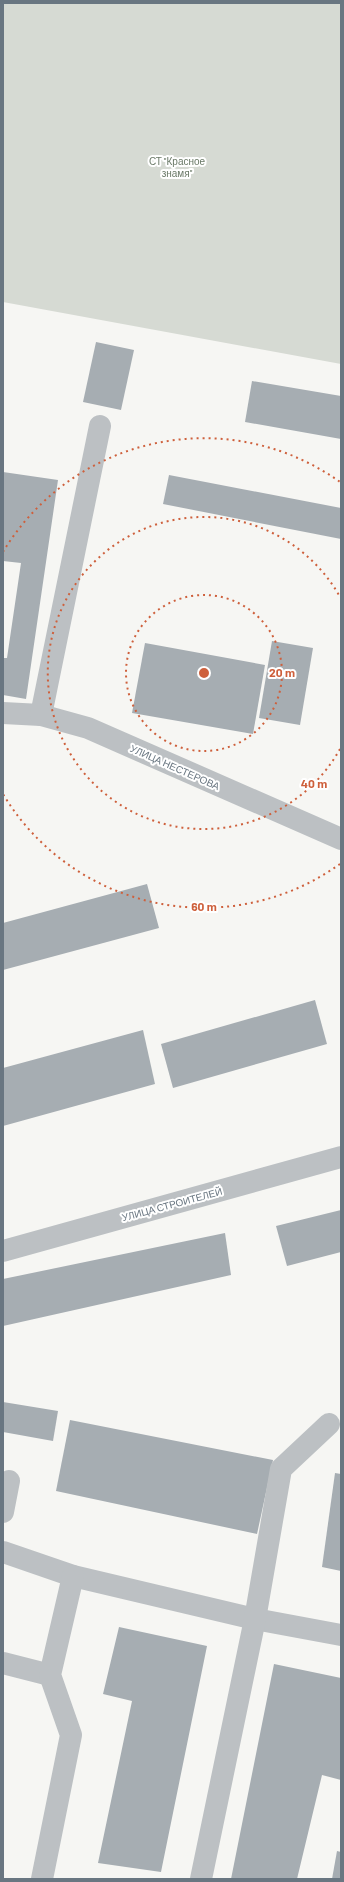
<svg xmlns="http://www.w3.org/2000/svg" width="344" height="1882" viewBox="0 0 344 1882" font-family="Barlow,sans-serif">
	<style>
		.green { fill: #d6dad3 }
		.building { fill: #a6adb2 }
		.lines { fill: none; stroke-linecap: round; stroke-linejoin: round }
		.minor { stroke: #bcc0c3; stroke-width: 22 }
		.ring { fill: none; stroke: #ce603c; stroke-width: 2; stroke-dasharray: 2 4 }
		.labels { text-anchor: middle; stroke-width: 4; stroke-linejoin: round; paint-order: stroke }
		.park-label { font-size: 10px; fill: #6a7967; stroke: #fff }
		.street-label { font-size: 10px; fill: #697681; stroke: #fff }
		.centre { fill: #ce603c; stroke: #fff; stroke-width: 2 }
		.ring-label { font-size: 12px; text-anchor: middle; font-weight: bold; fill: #ce603c; stroke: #fff; stroke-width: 4; stroke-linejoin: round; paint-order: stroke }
	</style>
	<rect width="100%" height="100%" fill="#f6f6f3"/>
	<polygon class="green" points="3,3 341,3 341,364 3,302"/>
	<g class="building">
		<polygon points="96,342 134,350 121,410 83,402"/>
		<polygon points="252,381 341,396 341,439 245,422"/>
		<polygon points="3,472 58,480 26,699 3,695 3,658 7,658 21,563 3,561"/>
		<polygon points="169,475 341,508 341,539 163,504"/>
		<polygon points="272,641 313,648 300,725 259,718"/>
		<polygon points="145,643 265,665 253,734 132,713"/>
		<polygon points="147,884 159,928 3,970 3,923"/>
		<polygon points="315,1000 327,1044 173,1088 161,1044"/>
		<polygon points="143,1030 155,1084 3,1126 3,1068"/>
		<polygon points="341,1210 341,1252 287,1266 276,1226"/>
		<polygon points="225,1233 231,1275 3,1326 3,1279"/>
		<polygon points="3,1402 58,1411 53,1441 3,1432"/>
		<polygon points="70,1420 273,1460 257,1534 56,1491"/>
		<polygon points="335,1473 341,1474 341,1571 322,1567"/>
		<polygon points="119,1627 207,1646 161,1872 98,1863 132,1701 103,1694"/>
		<polygon points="274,1664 341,1678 341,1780 322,1775 297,1879 231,1879"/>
		<polygon points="337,1851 341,1852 341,1879 332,1879"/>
	</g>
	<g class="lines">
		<g class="minor">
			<polyline points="3,713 41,715 88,728 341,839"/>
			<polyline points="41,715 100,426"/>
			<polyline points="3,1251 341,1157"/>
			<polyline points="3,1512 9,1481"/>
			<polyline points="3,1552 73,1576 255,1619 341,1635"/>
			<polyline points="3,1663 50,1675"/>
			<polyline points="42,1879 71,1735 50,1675 73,1576"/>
			<polyline points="201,1879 255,1619 281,1469 329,1424"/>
		</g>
	</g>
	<g class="ring">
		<circle cx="204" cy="673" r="78"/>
		<path d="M340 749A156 156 0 1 1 340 597"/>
		<path d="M340 864A234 234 0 0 1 3 794M3 552A234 234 0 0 1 340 482"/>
	</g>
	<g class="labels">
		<g class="park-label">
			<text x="177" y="165">СТ "Красное<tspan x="177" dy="12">знамя"</tspan></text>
		</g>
		<g class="street-label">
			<text transform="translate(175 767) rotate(24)" y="4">УЛИЦА НЕСТЕРОВА</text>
			<text transform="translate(172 1204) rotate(-15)" y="4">УЛИЦА СТРОИТЕЛЕЙ</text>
		</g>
	</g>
	<circle cx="204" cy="673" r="6" class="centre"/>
	<g class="ring-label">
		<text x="282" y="677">20 m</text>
		<text x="314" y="788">40 m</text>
		<text x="204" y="911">60 m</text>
	</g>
	<rect width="344" height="1882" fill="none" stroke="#697681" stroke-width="8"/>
</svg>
